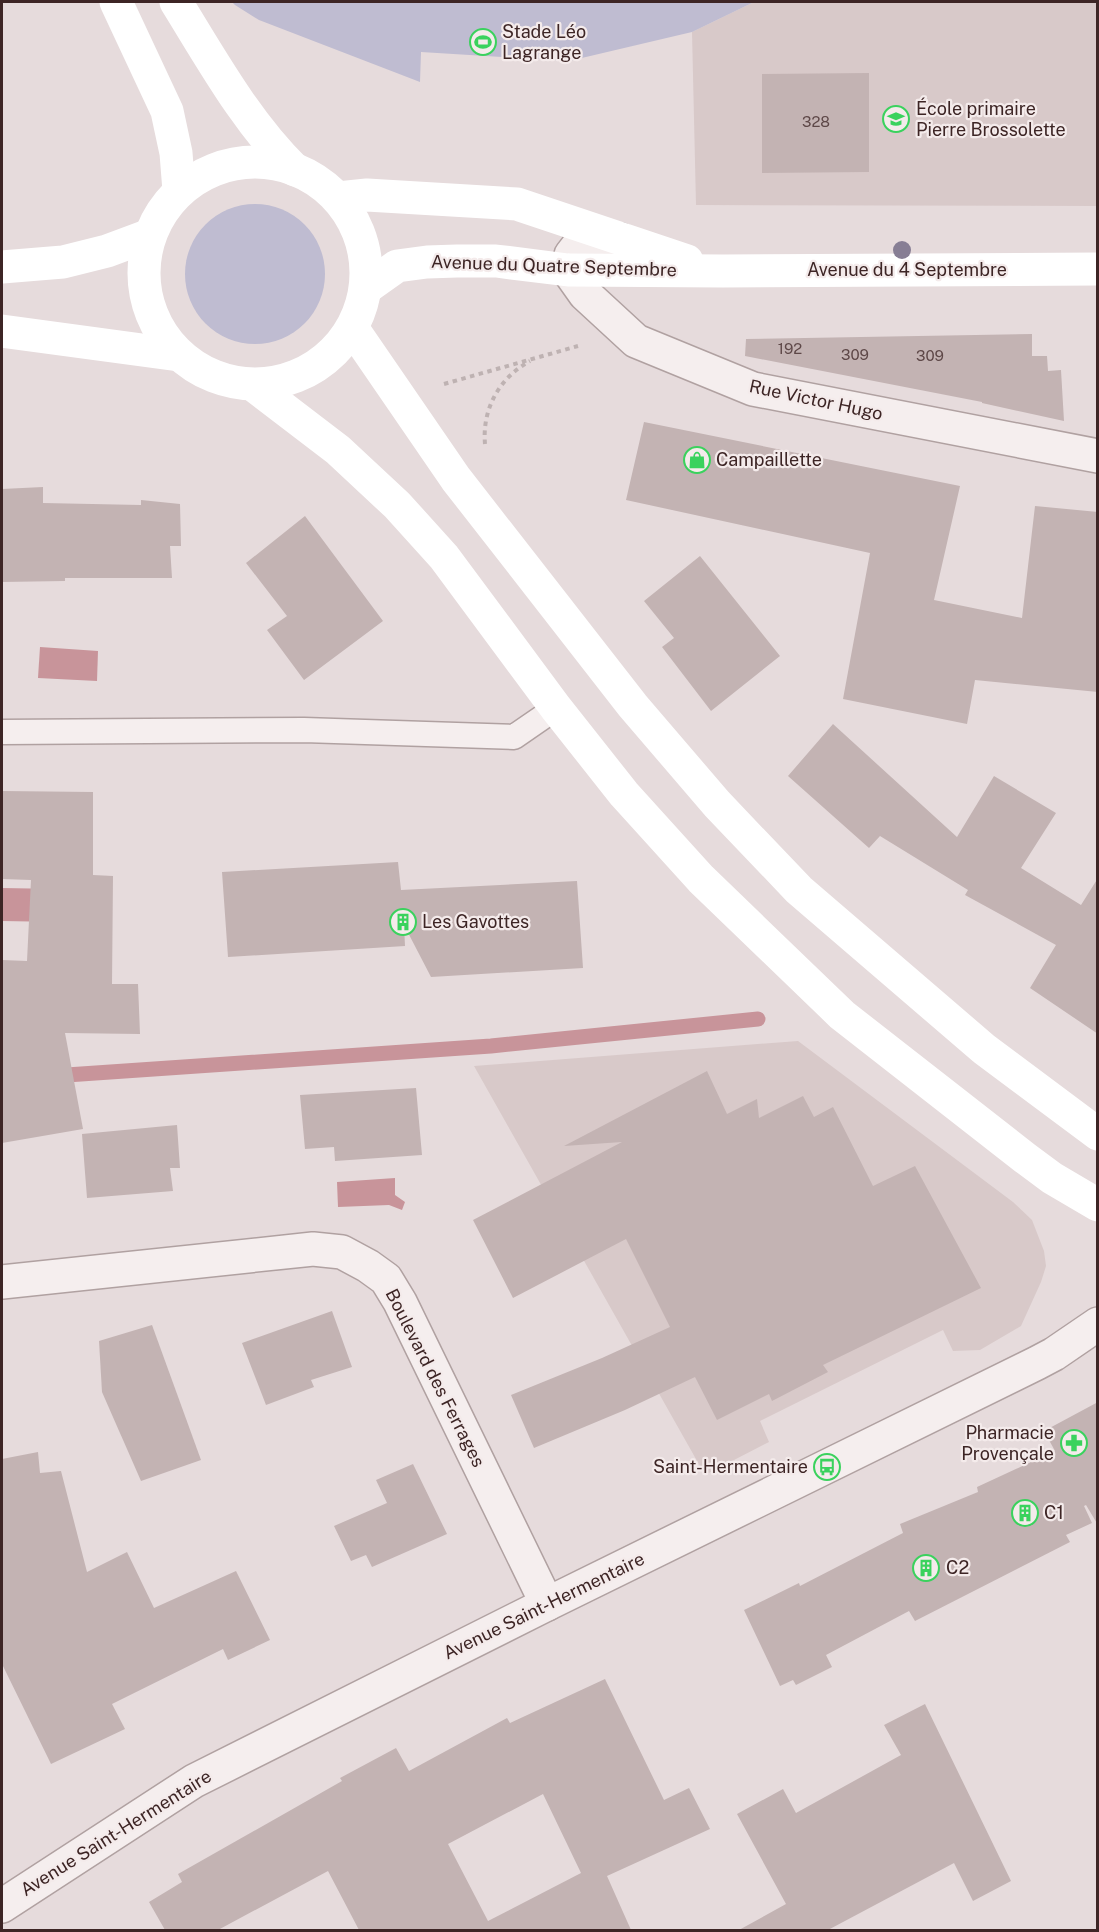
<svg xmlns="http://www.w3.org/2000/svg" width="1099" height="1932" viewBox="0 0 1099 1932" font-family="'Public Sans',sans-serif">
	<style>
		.built { fill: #d8c9c9 }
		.green { fill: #bfbcd1 }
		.water { fill: #c8949a }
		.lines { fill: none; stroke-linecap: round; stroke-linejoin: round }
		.stream { stroke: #c8949a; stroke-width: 15 }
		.building { fill: #c3b3b3; fill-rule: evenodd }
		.service-casing { stroke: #b0a1a1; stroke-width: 27 }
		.minor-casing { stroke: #b0a1a1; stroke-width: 36 }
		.tertiary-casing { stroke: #b0a1a1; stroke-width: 36 }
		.path { stroke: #beb2b2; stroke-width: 4; stroke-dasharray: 4.5 4.5; stroke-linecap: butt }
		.service { stroke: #f5eeee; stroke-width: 24 }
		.minor { stroke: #f5eeee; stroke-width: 33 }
		.tertiary { stroke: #f5eeee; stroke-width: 33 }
		.secondary { stroke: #fff; stroke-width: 33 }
		.tree { fill: #877e94 }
		.labels { text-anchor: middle; stroke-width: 4.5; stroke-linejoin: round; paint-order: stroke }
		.number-label { font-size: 15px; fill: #5e4848 }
		.poi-label { font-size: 18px; fill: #3d2525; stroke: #f4ebeb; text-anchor: start }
		.street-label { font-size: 18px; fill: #3d2525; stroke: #f4ebeb }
	</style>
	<rect width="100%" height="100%" fill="#e6dbdc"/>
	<g class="built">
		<polygon points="754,2 1097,2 1097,206 696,205 692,32"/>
		<polygon points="798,1041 1013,1202 1032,1220 1044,1251 1046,1266 1041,1282 1021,1326 980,1350 953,1351 943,1330 760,1421 769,1442 705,1475 474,1066"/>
	</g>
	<g class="green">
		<polygon points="232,2 754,2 692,32 569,61 421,52 420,82 259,20 235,5"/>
		<circle cx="255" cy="274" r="70"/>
	</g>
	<g class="water">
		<polygon points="40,647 98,651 97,681 38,678"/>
		<polygon points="2,888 59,889 59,922 2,921"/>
		<polygon points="395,1178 395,1195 405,1202 402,1210 389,1205 338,1207 337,1182"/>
	</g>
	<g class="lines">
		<polyline class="stream" points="52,1076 491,1046 758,1019"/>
	</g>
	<g class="building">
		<polygon points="869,73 869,172 762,173 762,74"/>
		<polygon points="1032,334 1032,356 1047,356 1048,371 1061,370 1064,421 982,403 982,402 745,356 746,339"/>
		<polygon points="644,422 960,486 934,600 1022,618 1035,506 1098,512 1098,692 975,680 967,724 843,699 870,553 626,500"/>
		<polygon points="43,487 43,503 141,505 141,500 180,504 181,546 170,546 172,578 65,578 65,581 2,582 2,489"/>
		<polygon points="305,516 383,621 304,680 267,630 287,616 246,563"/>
		<polygon points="700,556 780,656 711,711 662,647 674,638 644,601"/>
		<polygon points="833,724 957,837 994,776 1056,813 1021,868 1081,905 1098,878 1098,1034 1030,988 1056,945 965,895 968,890 880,836 869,848 788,776"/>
		<polygon points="2,791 93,792 93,875 113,876 112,984 138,984 140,1034 65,1033 83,1129 2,1143 2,960 27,961 31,880 2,879"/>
		<polygon points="398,862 401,890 577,881 583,968 431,977 404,925 405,946 228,957 222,872"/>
		<polygon points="707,1071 727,1114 757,1099 759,1118 803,1096 814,1117 833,1107 873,1186 915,1166 981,1288 823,1365 828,1372 772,1401 769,1394 717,1420 695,1377 625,1410 534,1448 511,1395 602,1358 670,1327 626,1239 513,1298 473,1220 622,1142 564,1146"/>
		<polygon points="416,1088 422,1155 335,1161 334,1147 305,1149 300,1095"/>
		<polygon points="177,1125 180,1168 170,1168 173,1191 87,1198 82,1134"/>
		<polygon points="332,1311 352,1367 311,1380 314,1387 266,1405 242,1343"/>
		<polygon points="152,1325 201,1460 141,1481 102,1392 99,1341"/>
		<polygon points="1098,1402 1098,1525 1086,1505 1084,1506 1092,1523 1066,1535 1070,1542 915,1621 909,1611 826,1655 832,1667 796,1685 793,1680 780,1686 744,1610 799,1583 800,1586 903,1533 900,1524 978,1492 977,1487 1055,1451 1044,1431"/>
		<polygon points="38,1452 40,1473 61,1471 87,1572 127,1552 154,1608 236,1571 270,1640 228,1660 223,1649 112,1704 125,1729 51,1764 2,1664 2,1459"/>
		<polygon points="413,1464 447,1534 372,1567 366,1555 351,1561 334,1526 387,1503 376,1480"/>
		<path d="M 605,1679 L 664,1800 L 689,1788 L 710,1829 L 607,1876 L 631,1930 L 359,1930 L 328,1871 L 218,1930 L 165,1930 L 149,1902 L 182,1882 L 178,1874 L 342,1781 L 340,1778 L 396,1748 L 409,1771 L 507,1718 L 510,1723 ZM 543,1794 L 581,1873 L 488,1921 L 448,1844 Z"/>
		<polygon points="925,1704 1011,1881 973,1901 954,1863 828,1930 739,1930 786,1904 737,1814 783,1789 796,1813 901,1755 884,1725"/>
	</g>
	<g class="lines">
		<defs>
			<polyline id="service" points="2,732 304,730 514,737 556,708"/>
			<g id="minor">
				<polyline points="620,240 578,246 571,255 568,270 585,294 636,341 753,389 1098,456"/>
				<polyline points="2,1282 313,1249 342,1252 368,1266 386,1279 400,1302 547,1604"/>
			</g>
			<polyline id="tertiary" points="2,1906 194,1781 547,1604 1037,1363 1054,1354 1098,1324"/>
		</defs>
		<use href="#service" class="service-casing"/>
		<use href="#minor" class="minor-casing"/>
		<use href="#tertiary" class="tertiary-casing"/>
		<g class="path">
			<polyline points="444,384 578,346"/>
			<path d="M 485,444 C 482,409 499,378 530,361"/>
		</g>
		<use href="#service" class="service"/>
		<use href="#minor" class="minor"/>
		<use href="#tertiary" class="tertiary"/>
		<g class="secondary">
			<polyline points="116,2 167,111 176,153 179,191"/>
			<path d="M 176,2 C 212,60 246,122 295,170"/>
			<circle cx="255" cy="273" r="111"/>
			<polyline points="338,198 367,195 517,204 687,261"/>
			<polyline points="2,267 63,262 107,251 150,235"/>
			<polyline points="366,288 397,266 427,262 457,261 496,261 568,270 723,271 1098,269"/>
			<polyline points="353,329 456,479 633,706 717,804 799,890 984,1049 1098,1134"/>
			<polyline points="2,331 179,355"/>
			<polyline points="253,385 338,450 397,505 444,557 556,708 624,794 701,879 842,1015 1025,1158 1052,1178 1098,1205"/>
		</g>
	</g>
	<circle class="tree" cx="902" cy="250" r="9"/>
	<defs>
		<symbol id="stadium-ring" viewBox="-11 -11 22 22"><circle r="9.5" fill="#f4ebeb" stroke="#3ad25d" stroke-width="1.5"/><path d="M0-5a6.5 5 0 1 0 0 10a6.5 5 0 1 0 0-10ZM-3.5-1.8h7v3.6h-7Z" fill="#3ad25d"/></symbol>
		<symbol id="school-ring" viewBox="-11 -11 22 22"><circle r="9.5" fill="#f4ebeb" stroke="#3ad25d" stroke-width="1.5"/><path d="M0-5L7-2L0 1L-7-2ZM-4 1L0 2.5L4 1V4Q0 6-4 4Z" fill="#3ad25d"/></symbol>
		<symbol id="shop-ring" viewBox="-11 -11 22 22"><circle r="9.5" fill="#f4ebeb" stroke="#3ad25d" stroke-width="1.5"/><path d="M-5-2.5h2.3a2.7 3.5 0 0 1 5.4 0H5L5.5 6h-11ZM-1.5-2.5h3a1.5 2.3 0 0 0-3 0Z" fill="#3ad25d"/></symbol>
		<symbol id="building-ring" viewBox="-11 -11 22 22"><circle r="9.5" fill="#f4ebeb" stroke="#3ad25d" stroke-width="1.5"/><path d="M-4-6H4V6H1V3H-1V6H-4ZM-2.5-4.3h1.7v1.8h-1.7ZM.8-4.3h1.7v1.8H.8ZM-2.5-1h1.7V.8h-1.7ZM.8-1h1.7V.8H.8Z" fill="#3ad25d"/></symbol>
		<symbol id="pharmacy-ring" viewBox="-11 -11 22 22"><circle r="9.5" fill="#f4ebeb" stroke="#3ad25d" stroke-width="1.5"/><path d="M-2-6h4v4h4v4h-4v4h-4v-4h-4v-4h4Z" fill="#3ad25d"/></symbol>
		<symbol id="bus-ring" viewBox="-11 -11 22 22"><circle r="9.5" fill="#f4ebeb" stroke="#3ad25d" stroke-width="1.5"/><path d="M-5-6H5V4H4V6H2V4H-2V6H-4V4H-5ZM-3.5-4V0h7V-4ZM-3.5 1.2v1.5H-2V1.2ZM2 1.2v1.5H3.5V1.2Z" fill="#3ad25d"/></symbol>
	</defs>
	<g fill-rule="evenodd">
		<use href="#stadium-ring" x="468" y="27" width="30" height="30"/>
		<use href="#school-ring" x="881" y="104" width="30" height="30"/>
		<use href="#shop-ring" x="682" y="445" width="30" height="30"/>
		<use href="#building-ring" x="388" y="907" width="30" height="30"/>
		<use href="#pharmacy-ring" x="1059" y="1428" width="30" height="30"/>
		<use href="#bus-ring" x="812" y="1452" width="30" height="30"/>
		<use href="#building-ring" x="1010" y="1498" width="30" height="30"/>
		<use href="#building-ring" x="911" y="1553" width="30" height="30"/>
	</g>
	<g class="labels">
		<g class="number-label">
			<text x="816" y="127">328</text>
			<text x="790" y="354">192</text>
			<text x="855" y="360">309</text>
			<text x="930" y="361">309</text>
		</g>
		<g class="poi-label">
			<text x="502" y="38">Stade Léo<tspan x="502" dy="21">Lagrange</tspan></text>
			<text x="916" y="115">École primaire<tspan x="916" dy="21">Pierre Brossolette</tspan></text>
			<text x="716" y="466">Campaillette</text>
			<text x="422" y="928">Les Gavottes</text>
			<text x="1054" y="1439" text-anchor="end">Pharmacie<tspan x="1054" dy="21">Provençale</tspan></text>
			<text x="808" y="1473" text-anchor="end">Saint-Hermentaire</text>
			<text x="1044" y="1519">C1</text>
			<text x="946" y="1574">C2</text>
		</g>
		<g class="street-label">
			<text transform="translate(554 266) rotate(2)" y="6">Avenue du Quatre Septembre</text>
			<text x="907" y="276">Avenue du 4 Septembre</text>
			<text transform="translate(816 400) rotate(12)" y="6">Rue Victor Hugo</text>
			<text transform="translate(435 1378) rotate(63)" y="6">Boulevard des Ferrages</text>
			<text transform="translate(544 1606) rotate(-26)" y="6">Avenue Saint-Hermentaire</text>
			<text transform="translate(116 1833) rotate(-32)" y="6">Avenue Saint-Hermentaire</text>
		</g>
	</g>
	<rect width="1099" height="1932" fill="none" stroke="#3d2525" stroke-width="6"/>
</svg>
